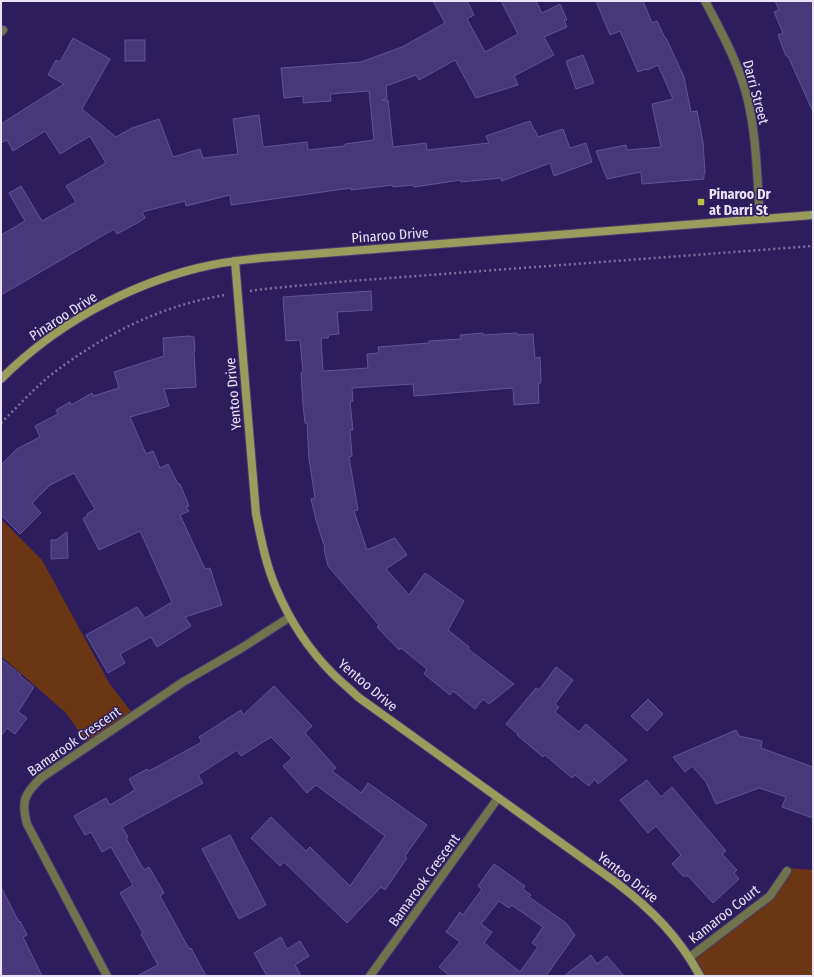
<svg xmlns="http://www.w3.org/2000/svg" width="814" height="977" viewBox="0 0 814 977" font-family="'Fira Sans Condensed',sans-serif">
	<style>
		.green { fill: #6b3613 }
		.building { fill: #463879; stroke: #615498; fill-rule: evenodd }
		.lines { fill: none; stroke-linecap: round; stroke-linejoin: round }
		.street-casing { stroke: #483972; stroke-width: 10 }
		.secondary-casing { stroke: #483972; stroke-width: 10 }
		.path { stroke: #7c719f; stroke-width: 2.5; stroke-dasharray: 2 3; stroke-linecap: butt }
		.street { stroke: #71734c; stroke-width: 8 }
		.secondary { stroke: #999c5b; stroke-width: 8 }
		.poi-dot { fill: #bcbf43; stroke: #2e1d5c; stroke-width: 1.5 }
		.labels { text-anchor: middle; stroke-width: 3; stroke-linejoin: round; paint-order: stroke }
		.street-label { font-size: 14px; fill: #e6e3fb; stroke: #2e1d5c }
		.poi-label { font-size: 14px; font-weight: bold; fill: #e6e3fb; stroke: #2e1d5c; text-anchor: start }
	</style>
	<rect width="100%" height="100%" fill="#2e1d5c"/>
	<g class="green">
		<polygon points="1,519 42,560 109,683 133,714 88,744 66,713 1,656"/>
		<polygon points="788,868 813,870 813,976 702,976 692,958 771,899"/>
	</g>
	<g class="building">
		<polygon points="433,1 467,1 474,15 467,19 485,52 518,34 501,1 536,1 542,13 560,4 567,20 564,20 567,27 544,37 554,55 514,76 518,85 476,98 455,60 419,80 416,75 386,86 387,98 382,100 388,100 393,147 426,143 427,150 489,143 486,136 530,121 534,130 535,130 538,137 563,129 570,148 586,143 592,162 554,176 550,163 502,181 501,178 461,182 461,180 414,187 413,185 393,187 393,185 351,190 351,188 231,205 230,195 186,206 185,201 142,212 145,218 139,222 117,234 114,229 1,295 1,235 25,221 9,193 21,186 42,221 76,202 66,186 106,163 90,136 60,154 45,131 13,151 7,140 1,143 1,124 64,84 48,75 56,60 60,62 73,38 110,59 82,109 116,137 132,128 159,119 173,157 200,149 203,158 238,154 233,119 259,115 263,147 307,142 308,150 345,146 345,144 374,140 369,91 330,94 331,101 303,103 303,96 284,98 281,68 361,62 402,47 445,23"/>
		<polygon points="596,1 643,1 652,23 657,21 665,38 666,38 684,77 691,112 697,111 703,142 705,173 704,174 704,179 642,184 641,172 607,179 596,151 626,145 627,150 661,147 652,104 673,99 658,65 647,70 646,69 638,72 620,31 610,35"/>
		<polygon points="775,1 813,1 813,112 788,56 786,56 778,35 783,33 774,12 779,10"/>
		<rect x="125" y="40" width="20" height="21"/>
		<polygon points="583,55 594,83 576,89 566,61"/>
		<polygon points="371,291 372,310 337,312 339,334 329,335 328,338 321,338 323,371 368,368 367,354 379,353 378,347 429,343 429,341 461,339 460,335 483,333 483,335 517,333 518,335 533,334 535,358 540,357 541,383 538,383 539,403 514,405 513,388 414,396 413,384 352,388 353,401 350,402 353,430 350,430 352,456 349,457 358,510 354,511 367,550 395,538 407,555 386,569 409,595 425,573 464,601 448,630 469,647 468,649 514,684 489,704 483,699 475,709 453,691 450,695 424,674 427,669 401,648 399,650 377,627 379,625 328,566 324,549 325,548 316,520 311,499 315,498 309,459 307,423 305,423 303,405 301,373 303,372 300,340 286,341 283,297"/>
		<polygon points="189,336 194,337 195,351 194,352 196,387 164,389 169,406 130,417 146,454 153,451 160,468 168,464 178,484 180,484 189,506 186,507 189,511 180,515 205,569 210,568 222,605 185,617 191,626 157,647 151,637 120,654 125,663 108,673 86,635 137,607 145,618 172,602 140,531 99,550 83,519 88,515 87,514 95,509 74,473 50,485 32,503 41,513 20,534 1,515 1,465 17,449 40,437 35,426 58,414 56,410 70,402 71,405 92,393 93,396 119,388 114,372 164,356 163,338"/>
		<polygon points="67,532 68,558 51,559 51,540 56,540"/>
		<polygon points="1,659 21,675 20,676 34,687 18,712 27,718 15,734 7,728 1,736"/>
		<polygon points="556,667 573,680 555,704 559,707 555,712 579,732 586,724 627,760 598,784 595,779 589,786 575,775 572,778 545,755 543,757 517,735 518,734 506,724 536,688 539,690"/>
		<polygon points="274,686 312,726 305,733 336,768 332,771 361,793 368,783 427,825 405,856 407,858 385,890 381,887 347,923 284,862 280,866 251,838 271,817 306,851 310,847 350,886 385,836 316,785 307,793 283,766 292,758 271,737 241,756 237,750 198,775 203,783 122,827 128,837 126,838 144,870 149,867 164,893 160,896 189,949 191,948 206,976 137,976 158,965 141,934 143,933 120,893 133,885 111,847 102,852 91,832 85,835 74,816 106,798 110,805 135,790 129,779 147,769 149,771 202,742 199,737 241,710 243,715"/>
		<polygon points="648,699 663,714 647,731 631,716"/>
		<polygon points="736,730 739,736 762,741 761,748 813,767 813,818 782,807 786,797 759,788 716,804 706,782 692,766 685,772 673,757"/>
		<polygon points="647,780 661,797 672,787 726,851 722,854 737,870 734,873 739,879 713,903 688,876 683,876 672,864 681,855 656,826 648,833 620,800"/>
		<polygon points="230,835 266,905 239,919 202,849"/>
		<path d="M 494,864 L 525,886 L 523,889 L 531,895 L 529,897 L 566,923 L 575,935 L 546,976 L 450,976 L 439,967 L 460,942 L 446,932 L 460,912 L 463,915 L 482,889 L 478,886 ZM 499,901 L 509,908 L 512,905 L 543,927 L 532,943 L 538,947 L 520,972 L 484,943 L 492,932 L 481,924 Z"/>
		<polygon points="1,887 19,922 20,921 27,935 23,937 42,976 1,976"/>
		<polygon points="281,937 287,949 300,941 309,956 295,965 301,976 267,976 254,953"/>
		<polygon points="591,955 597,964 607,956 624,976 564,976"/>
	</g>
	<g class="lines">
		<defs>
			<g id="street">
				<path d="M 705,1 C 722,33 740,66 748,101 C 757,140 757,180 760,219"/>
				<polyline points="1,32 3,30"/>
				<polyline points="690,957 770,896 787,871"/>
				<path d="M 107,976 L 27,824 C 21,802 24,794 41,778 L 183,682 L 240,649 L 290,617"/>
				<polyline points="370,976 498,798"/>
			</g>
			<g id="secondary">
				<path d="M 235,261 L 256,514 C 261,539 266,565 276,588 C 289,619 309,650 333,674 C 341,682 350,689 358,697 L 617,883 C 652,910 679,937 700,976"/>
				<path d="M 1,379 C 54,326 125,286 198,268 C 223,262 248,259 273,257 L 813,215"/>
			</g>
		</defs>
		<use href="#street" class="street-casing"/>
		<use href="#secondary" class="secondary-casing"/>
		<g class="path">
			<polyline points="250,291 264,289 337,282 813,246"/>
			<path d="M 1,423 C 16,408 31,392 47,378 C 99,337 160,305 226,295"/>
		</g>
		<use href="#street" class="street"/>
		<use href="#secondary" class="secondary"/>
	</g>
	<rect class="poi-dot" x="697" y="198" width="8" height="8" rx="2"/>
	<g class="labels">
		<g class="street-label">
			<text transform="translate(756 92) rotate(75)" y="5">Darri Street</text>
			<text transform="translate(390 235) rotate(-4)" y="5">Pinaroo Drive</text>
			<text transform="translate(63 316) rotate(-33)" y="5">Pinaroo Drive</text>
			<text transform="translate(233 394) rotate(-95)" y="5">Yentoo Drive</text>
			<text transform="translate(368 685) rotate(40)" y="5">Yentoo Drive</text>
			<text transform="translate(74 741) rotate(-35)" y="5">Bamarook Crescent</text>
			<text transform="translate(628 877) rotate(38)" y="5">Yentoo Drive</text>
			<text transform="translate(424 880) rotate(-54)" y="5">Bamarook Crescent</text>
			<text transform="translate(724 914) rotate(-38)" y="5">Kamaroo Court</text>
		</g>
		<g class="poi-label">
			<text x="709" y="199">Pinaroo Dr<tspan x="709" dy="16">at Darri St</tspan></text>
		</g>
	</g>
	<rect width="814" height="977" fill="none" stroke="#e6e3fb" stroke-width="4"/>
</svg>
